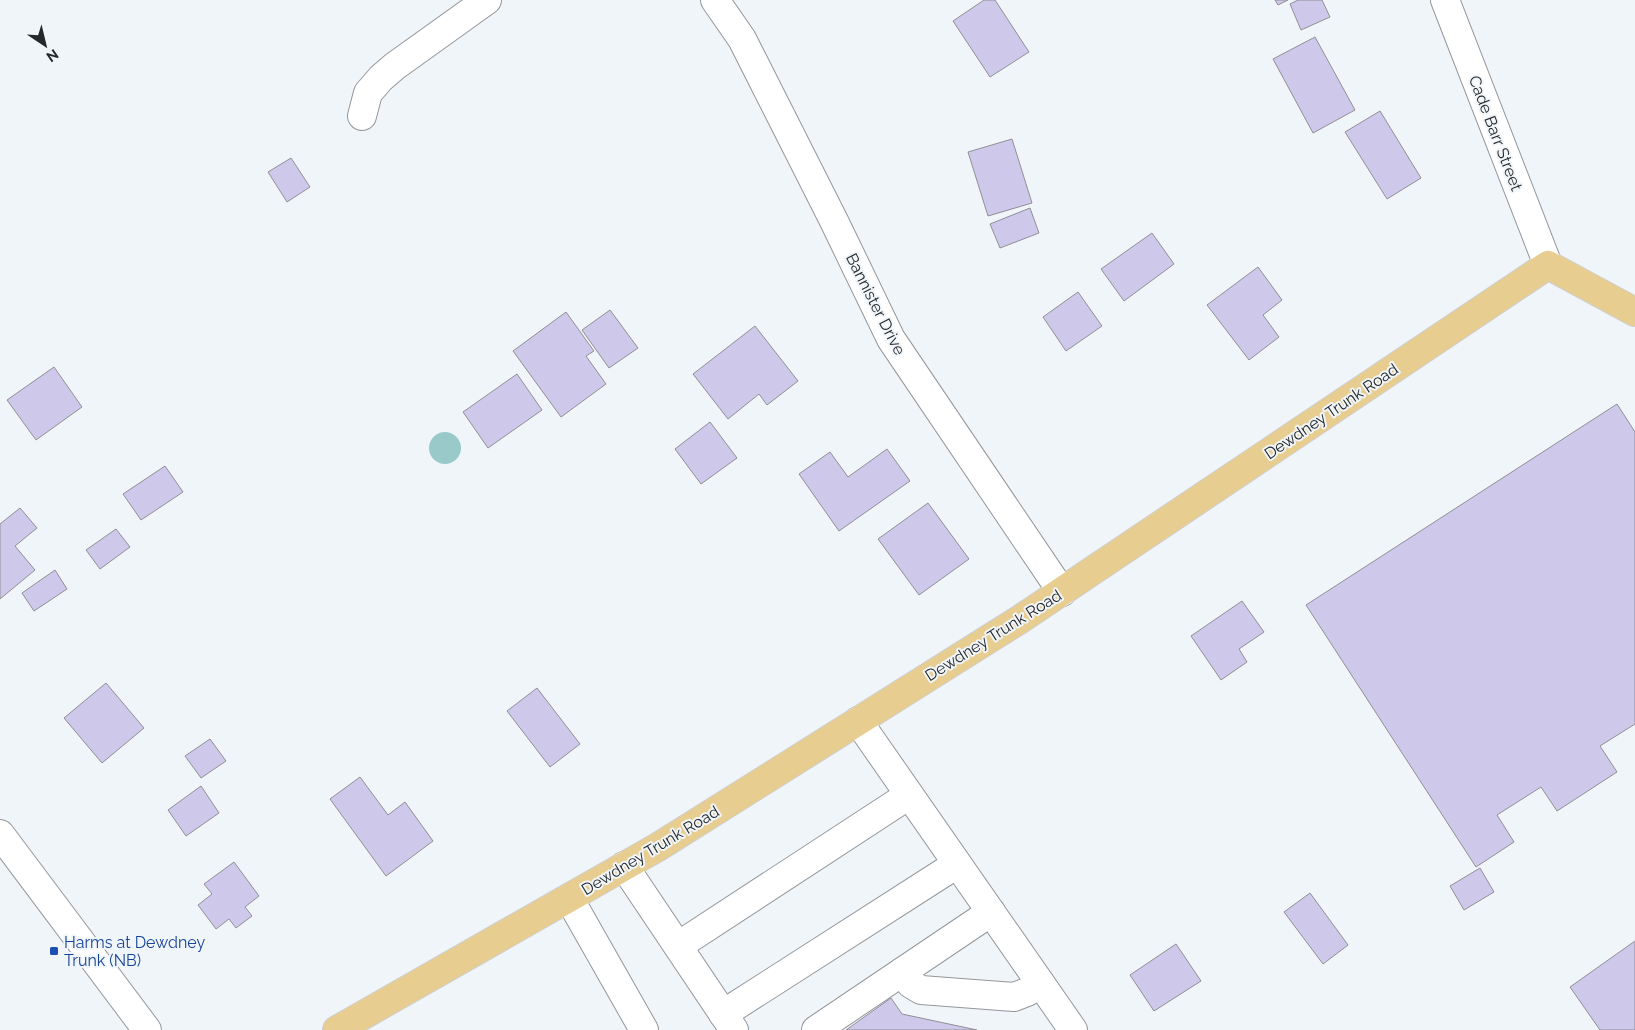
<svg xmlns="http://www.w3.org/2000/svg" width="1635" height="1030" viewBox="0 0 1635 1030" font-family="Raleway,sans-serif">
	<style>
		.water { fill: #9ac9ca }
		.building { fill: #cec8eb; stroke: #908f95 }
		.lines { fill: none; stroke-linecap: round; stroke-linejoin: round }
		.minor-casing { stroke: #93979b; stroke-width: 30 }
		.major-casing { stroke: #cfcfd0; stroke-width: 30 }
		.minor { stroke: #fff; stroke-width: 28 }
		.major { stroke: #e7cd8f; stroke-width: 28 }
		.transit-dot { fill: #1a4fb4; stroke: #f0f5f9; stroke-width: 2 }
		.labels { text-anchor: middle; stroke-width: 4; stroke-linejoin: round; paint-order: stroke }
		.street-label { font-size: 16px; fill: #252729; stroke: #f0f5f9 }
		.transit-label { font-size: 16px; fill: #164399; stroke: #f0f5f9; text-anchor: start }
	</style>
	<rect width="100%" height="100%" fill="#f0f5f9"/>
	<circle class="water" cx="445" cy="448" r="16"/>
	<g class="building">
		<polygon points="984,0 995,0 1029,52 990,77 953,21"/>
		<polygon points="1275,0 1288,0 1278,5"/>
		<polygon points="1298,0 1322,0 1330,17 1301,30 1290,4"/>
		<polygon points="1315,37 1355,110 1313,133 1273,59"/>
		<polygon points="1380,111 1421,178 1387,199 1345,132"/>
		<polygon points="1012,139 1032,203 988,216 968,152"/>
		<polygon points="291,158 310,187 287,202 268,172"/>
		<polygon points="1030,208 1039,233 1000,248 990,224"/>
		<polygon points="1152,233 1174,264 1124,301 1101,269"/>
		<polygon points="1258,267 1282,300 1263,315 1279,337 1249,360 1207,305"/>
		<polygon points="1078,292 1102,326 1066,351 1043,317"/>
		<polygon points="610,310 638,348 609,368 582,330"/>
		<polygon points="566,312 594,351 586,356 606,384 561,417 513,351"/>
		<polygon points="755,326 798,381 767,405 759,394 728,419 693,374"/>
		<polygon points="54,367 82,407 36,440 7,400"/>
		<polygon points="517,374 542,410 488,448 463,412"/>
		<polygon points="1617,404 1635,432 1635,724 1600,746 1617,772 1557,811 1541,787 1497,815 1514,842 1476,867 1306,605"/>
		<polygon points="710,422 737,458 701,484 675,449"/>
		<polygon points="887,449 910,481 839,531 799,474 830,452 848,477"/>
		<polygon points="165,466 183,492 141,520 123,494"/>
		<polygon points="928,503 969,559 919,595 878,539"/>
		<polygon points="20,508 37,528 15,546 35,570 0,599 0,524"/>
		<polygon points="116,529 130,547 100,569 86,550"/>
		<polygon points="55,570 67,589 34,611 22,593"/>
		<polygon points="1242,601 1264,632 1239,649 1247,662 1221,680 1191,636"/>
		<polygon points="106,683 144,728 102,763 64,718"/>
		<polygon points="537,688 580,744 550,767 507,711"/>
		<polygon points="210,739 226,761 201,778 185,756"/>
		<polygon points="360,777 388,815 405,802 433,841 386,876 330,799"/>
		<polygon points="201,786 219,813 186,836 168,810"/>
		<polygon points="234,862 259,896 245,907 252,916 236,928 229,919 216,929 198,905 212,894 204,884"/>
		<polygon points="1480,868 1494,892 1464,910 1450,886"/>
		<polygon points="1310,893 1348,945 1323,964 1284,912"/>
		<polygon points="1635,941 1635,1030 1600,1030 1570,987"/>
		<polygon points="1176,944 1201,981 1154,1011 1130,975"/>
		<polygon points="891,998 902,1014 977,1030 846,1030"/>
	</g>
	<g class="lines">
		<defs>
			<g id="minor">
				<polyline points="715,0 742,39 834,221 891,339 1062,592"/>
				<polyline points="1445,0 1548,265"/>
				<polyline points="362,116 368,93 381,78 395,66 487,0"/>
				<polyline points="858,721 1073,1030"/>
				<polyline points="0,834 147,1030"/>
				<polyline points="624,866 734,1030"/>
				<polyline points="569,898 644,1030"/>
				<polyline points="678,946 909,795"/>
				<polyline points="902,972 911,984 921,990 1014,997 1027,992 1040,983"/>
				<polyline points="723,1014 957,864"/>
				<polyline points="816,1030 991,912"/>
			</g>
			<polyline id="major" points="337,1030 658,847 1019,620 1548,265 1635,312"/>
		</defs>
		<use href="#minor" class="minor-casing"/>
		<use href="#major" class="major-casing"/>
		<use href="#minor" class="minor"/>
		<use href="#major" class="major"/>
	</g>
	<rect class="transit-dot" x="49" y="946" width="10" height="10" rx="2.5"/>
	<g class="labels">
		<g class="street-label">
			<text transform="translate(1496 133) rotate(69)" y="6">Cade Barr Street</text>
			<text transform="translate(876 304) rotate(63)" y="6">Bannister Drive</text>
			<text transform="translate(1331 411) rotate(-34)" y="6">Dewdney Trunk Road</text>
			<text transform="translate(993 635) rotate(-32)" y="6">Dewdney Trunk Road</text>
			<text transform="translate(650 850) rotate(-31)" y="6">Dewdney Trunk Road</text>
		</g>
		<g class="transit-label">
			<text x="64" y="948">Harms at Dewdney<tspan x="64" dy="18">Trunk (NB)</tspan></text>
		</g>
	</g>
	<g transform="translate(45 45) rotate(145)" stroke="#f0f5f9" stroke-width="4" paint-order="stroke">
	<path d="M0-4L9 19L0 12L-9 19Z" fill="#252729"/>
	<text y="-8" font-size="14" font-weight="bold" text-anchor="middle" fill="#252729">N</text>
	</g>
</svg>
